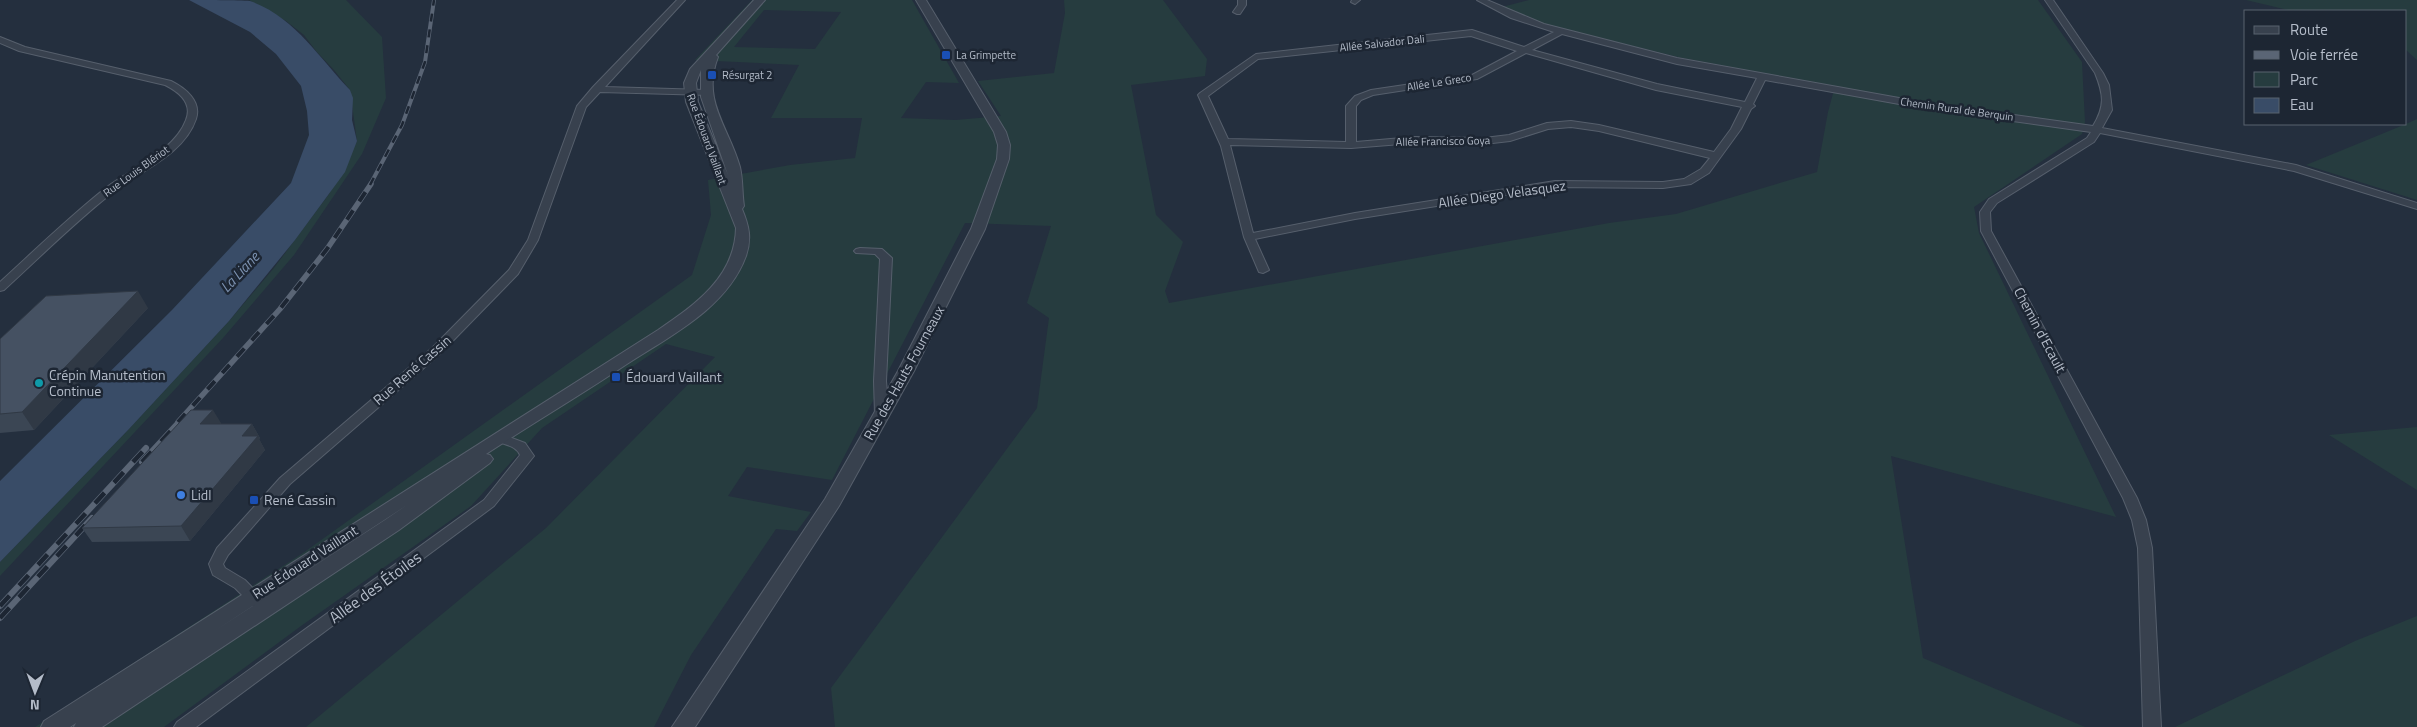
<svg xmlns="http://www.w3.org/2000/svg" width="2417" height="727" viewBox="0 0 2417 727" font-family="'Titillium Web',sans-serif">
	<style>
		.green { fill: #263c3f; fill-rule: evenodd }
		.water { fill: #394c67 }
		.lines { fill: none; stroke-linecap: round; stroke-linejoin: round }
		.minor-casing { stroke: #565f6c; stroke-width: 2 }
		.tertiary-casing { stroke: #565f6c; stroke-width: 2 }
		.minor { fill: #38414e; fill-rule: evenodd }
		.tertiary { fill: #38414e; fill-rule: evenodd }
		.rail-far2-casing { stroke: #5a6575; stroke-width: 4 }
		.rail-far1-casing { stroke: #5a6575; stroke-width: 5.5 }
		.rail-casing { stroke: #5a6575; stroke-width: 6 }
		.rail-far2 { stroke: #1d2633; stroke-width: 2.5; stroke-dasharray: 8; stroke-linecap: butt }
		.rail-far1 { stroke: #1d2633; stroke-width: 4; stroke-dasharray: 11; stroke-linecap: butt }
		.rail { stroke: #1d2633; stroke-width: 4.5; stroke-dasharray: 14; stroke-linecap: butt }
		.wall { fill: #3b4654 }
		.shaded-wall { fill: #303945 }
		.building { fill: #455162; stroke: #303945 }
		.transit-dot { fill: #1a4fb4; stroke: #1d2633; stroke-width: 2 }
		.culture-dot { fill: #0f9aa8; stroke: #1d2633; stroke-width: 2 }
		.shop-dot { fill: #3f7fe0; stroke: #1d2633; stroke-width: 2 }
		.labels { text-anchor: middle; stroke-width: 5; stroke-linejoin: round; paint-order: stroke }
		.far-street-label { font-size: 11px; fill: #b4bcc9; stroke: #1d2633 }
		.far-poi-label { font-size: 11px; fill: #b4bcc9; stroke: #1d2633; text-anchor: start }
		.street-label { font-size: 14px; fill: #b4bcc9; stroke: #1d2633 }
		.poi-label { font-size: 14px; fill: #b4bcc9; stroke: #1d2633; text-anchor: start }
		.water-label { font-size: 15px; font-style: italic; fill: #7c92b1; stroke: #1d2633 }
		.near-street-label { font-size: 16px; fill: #b4bcc9; stroke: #1d2633 }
	</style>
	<rect width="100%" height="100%" fill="#242f3e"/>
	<g class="green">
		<polygon points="249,0 346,0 382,37 386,98 362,154 294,255 223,338 0,576 0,562 129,429 229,321 274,268 329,194 357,141 350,90 334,70 316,51 304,35 286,21"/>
		<path d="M 752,0 L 912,0 L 959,83 L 926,82 L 901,118 L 956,120 L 1001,116 L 978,81 L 1054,73 L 1065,13 L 1064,0 L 1163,0 L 1207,59 L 1205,76 L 1131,85 L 1156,215 L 1183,242 L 1165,291 L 1169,303 L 1609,223 L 1676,214 L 1817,172 L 1828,112 L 1835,86 L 1682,58 L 1538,23 L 1502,7 L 1529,0 L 2038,0 L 2082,62 L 2085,122 L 2082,134 L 1974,207 L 1979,233 L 2116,517 L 1891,456 L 1923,658 L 2085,727 L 835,727 L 831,688 L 1037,408 L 1049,318 L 1027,303 L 1051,226 L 965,223 L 832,480 L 747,467 L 728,496 L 811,512 L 797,531 L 776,529 L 691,655 L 654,727 L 306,727 L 546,528 L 715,357 L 666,344 L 542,428 L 471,506 L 301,626 L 164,727 L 35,727 L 303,553 L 692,275 L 711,215 L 708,180 L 790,165 L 855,158 L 862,118 L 771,118 L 799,65 L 695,60 ZM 764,10 L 841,12 L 815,49 L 734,47 Z"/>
		<polygon points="2246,0 2417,0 2417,60 2406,50 2406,11 2292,11"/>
		<polygon points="2417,119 2417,200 2306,165 2406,124"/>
		<polygon points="2417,427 2417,490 2329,435"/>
		<polygon points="2417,616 2417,727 2175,727 2355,641"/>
	</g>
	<path class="water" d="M 189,0 C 203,0 239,0 250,1 C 295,17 319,58 350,90 L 353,98 L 352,120 L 357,141 L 345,172 L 295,240 L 229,321 L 129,429 L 0,562 L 0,481 L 172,310 L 291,183 L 309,135 L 307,111 L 301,86 L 276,54 L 250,32 Z"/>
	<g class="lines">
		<defs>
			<g id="minor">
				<polygon points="677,0 685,0 605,87 706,90 709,91 709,95 600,92 586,107 538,240 518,274 440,354 290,484 228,555 223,564 225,568 245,580 267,603 264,607 259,609 254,607 235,588 213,575 209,564 217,548 280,478 432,348 509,270 528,240 577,106 593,87"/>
				<polygon points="1238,0 1246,0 1246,5 1240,14 1237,14 1233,12 1238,5"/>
				<polygon points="1352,0 1360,0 1355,4 1351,2"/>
				<path d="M 1477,0 L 1487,0 L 1544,24 L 1677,58 L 1927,103 L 2093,126 C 2105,106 2104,95 2095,73 L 2045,0 L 2053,0 L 2103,73 L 2109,85 L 2112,110 L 2102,128 L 2296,165 L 2417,203 L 2417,209 L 2294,171 L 2100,133 L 2094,142 L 1997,203 L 1990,212 L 1991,231 L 2137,498 L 2146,520 L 2152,548 L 2161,727 L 2143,727 L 2138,548 L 2132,520 L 2123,498 L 1981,231 L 1980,212 L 1989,199 L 2087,138 L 2091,132 L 1927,109 L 1765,80 L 1753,104 L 1755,106 L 1751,109 L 1741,129 L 1709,173 L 1691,184 L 1663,188 L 1555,187 L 1355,219 L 1255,239 L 1269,270 L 1263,273 L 1259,272 L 1244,237 L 1221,146 L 1198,95 L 1200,93 L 1256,54 L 1472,30 L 1524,47 L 1554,32 L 1511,18 ZM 1562,34 L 1677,64 L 1757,78 L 1745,102 L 1657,84 L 1532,50 ZM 1471,36 L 1517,51 L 1472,75 L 1371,90 L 1355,96 L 1346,106 L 1346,142 L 1228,139 L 1208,96 L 1258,59 ZM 1526,53 L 1656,90 L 1742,107 L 1731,129 L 1714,152 L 1599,125 L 1571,121 L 1547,123 L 1509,135 L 1484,138 L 1414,137 L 1356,142 L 1356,106 L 1361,100 L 1373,95 L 1477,79 ZM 1571,127 L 1599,131 L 1710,158 L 1701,169 L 1684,179 L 1663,182 L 1555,181 L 1355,213 L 1253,233 L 1230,145 L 1351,148 L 1414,143 L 1484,144 L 1510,141 L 1548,129 Z"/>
				<path d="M 0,37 L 25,47 L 171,81 C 185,88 202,101 196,119 C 184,155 139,171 112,193 C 74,223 39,258 4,290 L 0,291 L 0,282 C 34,251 67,219 103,190 C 128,170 174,152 186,120 C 193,103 179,92 165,85 L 19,51 L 0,43 Z"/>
				<polygon points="860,248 882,249 892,258 886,381 889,414 882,418 875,414 874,381 880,259 875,254 856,253 854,251 856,249"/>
				<path d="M 499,433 L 525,443 L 534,456 L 494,506 L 196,727 L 174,727 L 177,722 L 484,500 L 520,455 C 515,443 500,446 492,437 Z"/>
			</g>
			<g id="tertiary">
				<path d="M 754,0 L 765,0 L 716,55 L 718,57 C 701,101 729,127 740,167 C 743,180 742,193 744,206 L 742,209 C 749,226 752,238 746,256 C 727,308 670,336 627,364 C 581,395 533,423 486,454 L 490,455 L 493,459 L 490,463 L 399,530 L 102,727 L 74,727 L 76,723 L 70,727 L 41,727 L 44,721 L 658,330 C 695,305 735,277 736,228 L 686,102 L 684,83 L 690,69 ZM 701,70 L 701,97 L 728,175 L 698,102 L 696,83 ZM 407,505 L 385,520 L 213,632 Z"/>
				<polygon points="916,0 926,0 1006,132 1010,145 1009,159 985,229 914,371 839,506 695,727 672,727 825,499 898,371 971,229 997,159 998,145 994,132"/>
			</g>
		</defs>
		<use href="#minor" class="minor-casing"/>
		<use href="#tertiary" class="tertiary-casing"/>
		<use href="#minor" class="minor"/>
		<use href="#tertiary" class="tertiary"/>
		<defs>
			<polyline id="rail-far2" points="370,185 402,125 425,62 434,0"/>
			<polyline id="rail-far1" points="178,422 280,309 327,249 371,184"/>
			<g id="rail">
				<polyline points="142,462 180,421"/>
				<polyline points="0,606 146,448"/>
				<polyline points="0,618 92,518"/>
			</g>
		</defs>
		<use href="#rail-far2" class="rail-far2-casing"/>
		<use href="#rail-far1" class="rail-far1-casing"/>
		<use href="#rail" class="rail-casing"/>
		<use href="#rail-far2" class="rail-far2"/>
		<use href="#rail-far1" class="rail-far1"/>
		<use href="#rail" class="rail"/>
	</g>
	<g class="wall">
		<polygon points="148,308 34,430 0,433 0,339"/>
		<polygon points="221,423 221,424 252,424 260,438 259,439 265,450 190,541 92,542 82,528"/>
	</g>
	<g class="shaded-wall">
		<polygon points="138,291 148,308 34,430 22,412"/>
		<polygon points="213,410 221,423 209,438 200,424"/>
		<polygon points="252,424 260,438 259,439 265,450 190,541 181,526 242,436"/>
	</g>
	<g class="building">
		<polygon points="138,291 22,412 0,414 0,339 46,296"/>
		<polygon points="191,410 213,410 200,424 252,424 242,436 258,436 181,526 82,528"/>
	</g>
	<g class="transit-dot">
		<rect x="941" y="50" width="10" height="10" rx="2.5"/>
		<rect x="707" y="70" width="10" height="10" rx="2.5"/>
		<rect x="611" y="372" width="10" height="10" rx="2.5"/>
		<rect x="249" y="495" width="10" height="10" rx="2.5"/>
	</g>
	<circle class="culture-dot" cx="39" cy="383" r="5"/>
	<circle class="shop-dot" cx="181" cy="495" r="5"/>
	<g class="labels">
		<g class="far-street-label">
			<text transform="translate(1382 43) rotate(-6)" y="4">Allée Salvador Dali</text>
			<text transform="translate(1439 82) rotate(-9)" y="4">Allée Le Greco</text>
			<text transform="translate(1957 109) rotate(8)" y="4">Chemin Rural de Berquin</text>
			<text transform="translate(707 139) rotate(70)" y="4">Rue Édouard Vaillant</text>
			<text transform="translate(1443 141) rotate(-1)" y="4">Allée Francisco Goya</text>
			<text transform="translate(136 171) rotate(-36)" y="4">Rue Louis Blériot</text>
		</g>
		<g class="far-poi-label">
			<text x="956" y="59">La Grimpette</text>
			<text x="722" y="79">Résurgat 2</text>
		</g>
		<g class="street-label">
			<text transform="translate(1502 194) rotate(-8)" y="5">Allée Diego Velasquez</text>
			<text transform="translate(2040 330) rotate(62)" y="5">Chemin d'Ecault</text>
			<text transform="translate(412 370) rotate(-41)" y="5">Rue René Cassin</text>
			<text transform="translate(904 373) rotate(-61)" y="5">Rue des Hauts Fourneaux</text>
			<text transform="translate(305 562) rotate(-33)" y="5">Rue Édouard Vaillant</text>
		</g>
		<g class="poi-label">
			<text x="49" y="380">Crépin Manutention<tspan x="49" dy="16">Continue</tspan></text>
			<text x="626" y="382">Édouard Vaillant</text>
			<text x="191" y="500">Lidl</text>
			<text x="264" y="505">René Cassin</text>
		</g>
		<g class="water-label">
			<text transform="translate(240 272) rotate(-47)" y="5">La Liane</text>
		</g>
		<g class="near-street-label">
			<text transform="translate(375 587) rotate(-36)" y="6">Allée des Étoiles</text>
		</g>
	</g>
	<rect x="2244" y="10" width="162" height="115" fill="#1d2633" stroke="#59626f"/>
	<rect x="2254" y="26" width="25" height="8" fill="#38414e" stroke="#59626f"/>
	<text x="2290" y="35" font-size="15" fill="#b4bcc9">Route</text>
	<rect x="2254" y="51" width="25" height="8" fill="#5a6575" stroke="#59626f"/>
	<text x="2290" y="60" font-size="15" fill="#b4bcc9">Voie ferrée</text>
	<rect x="2254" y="72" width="25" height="15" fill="#263c3f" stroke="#59626f"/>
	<text x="2290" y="85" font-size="15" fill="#b4bcc9">Parc</text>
	<rect x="2254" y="98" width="25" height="15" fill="#394c67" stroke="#59626f"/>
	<text x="2290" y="110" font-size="15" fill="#b4bcc9">Eau</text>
	<g transform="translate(35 692) rotate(181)" stroke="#1d2633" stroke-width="4" paint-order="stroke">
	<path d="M0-4L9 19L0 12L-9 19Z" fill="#b4bcc9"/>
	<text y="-8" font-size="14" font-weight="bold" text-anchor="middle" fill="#b4bcc9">N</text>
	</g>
</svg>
